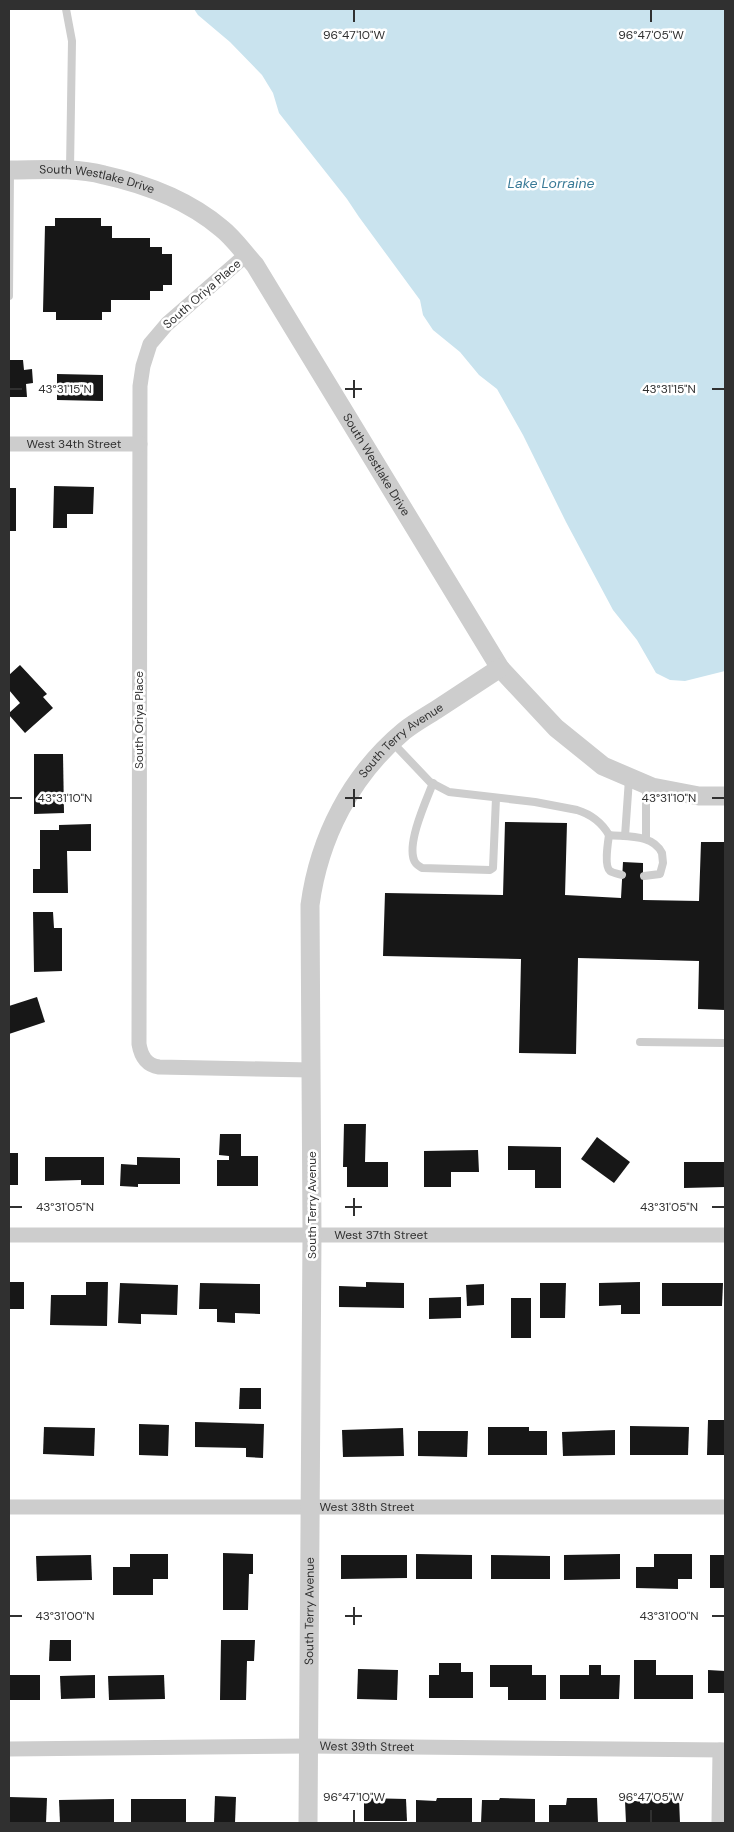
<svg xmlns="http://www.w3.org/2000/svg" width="734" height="1832" viewBox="0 0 734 1832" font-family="'DM Sans',sans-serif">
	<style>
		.water { fill: #c9e3ee }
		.building { fill: #171717 }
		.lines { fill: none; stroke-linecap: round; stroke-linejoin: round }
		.service { stroke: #cdcdcd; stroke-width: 8 }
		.minor { stroke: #cdcdcd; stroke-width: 15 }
		.tertiary { stroke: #cdcdcd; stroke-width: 19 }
		.ticks { fill: none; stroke: #303030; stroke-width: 2 }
		.labels { text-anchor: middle; stroke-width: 5; stroke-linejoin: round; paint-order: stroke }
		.street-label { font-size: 12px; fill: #303030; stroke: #fff }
		.water-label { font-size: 14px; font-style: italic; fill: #397a97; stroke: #fff }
		.ticks-label { font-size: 12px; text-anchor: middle; fill: #303030; stroke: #fff; stroke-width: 5; stroke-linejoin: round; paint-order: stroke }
	</style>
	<rect width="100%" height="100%" fill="#fff"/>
	<polygon class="water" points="194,9 725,9 725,671 685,681 670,680 656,673 637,640 613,610 566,522 523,435 497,389 479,375 460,352 433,330 423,315 420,300 359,217 347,199 279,113 273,93 262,75 230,42 198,15"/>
	<g class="building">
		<polygon points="55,218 101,218 101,226 112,226 112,238 150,238 150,247 162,247 162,254 172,254 172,285 163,285 163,291 150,291 150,300 111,300 111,312 102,312 102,320 56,320 56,312 43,312 45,226 55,226"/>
		<polygon points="9,360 23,360 24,370 32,369 33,383 26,384 27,397 9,397"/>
		<polygon points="57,374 103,375 103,401 57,400"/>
		<polygon points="54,486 94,487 93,514 67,514 67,528 53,528"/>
		<rect x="9" y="488" width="7" height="43"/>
		<polygon points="20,665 47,694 43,697 53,708 25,733 9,715 9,713 20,703 9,690 9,675"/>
		<polygon points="34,754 63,754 64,813 34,814"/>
		<polygon points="505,822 567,823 565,895 621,898 623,862 643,863 643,900 699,901 701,842 725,842 725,1010 698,1009 699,961 578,958 576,1054 519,1053 521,959 383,956 385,893 503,895"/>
		<polygon points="91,824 91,851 67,851 68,893 33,893 33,869 40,869 40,830 59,830 59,825"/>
		<polygon points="33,912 53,912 54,928 62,928 62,971 34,972"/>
		<polygon points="37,997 45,1022 9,1034 9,1006"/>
		<polygon points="344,1124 366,1124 365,1162 388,1162 388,1187 347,1187 347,1167 343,1167"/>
		<polygon points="220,1134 241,1134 241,1156 258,1156 258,1186 217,1186 217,1160 229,1160 229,1156 219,1155"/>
		<polygon points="597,1137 630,1162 614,1183 581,1159"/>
		<polygon points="508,1146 561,1147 561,1188 535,1188 535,1170 508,1170"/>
		<polygon points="478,1150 479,1172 451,1172 451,1187 424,1187 424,1151"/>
		<rect x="9" y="1153" width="9" height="32"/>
		<polygon points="45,1157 104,1157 104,1185 81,1185 81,1180 45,1181"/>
		<polygon points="137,1157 180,1158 180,1184 138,1184 138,1187 120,1186 121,1164 137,1165"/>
		<polygon points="684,1162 725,1162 725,1187 684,1188"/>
		<rect x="9" y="1282" width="15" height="27"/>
		<polygon points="86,1282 108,1282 107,1326 50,1325 51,1295 86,1295"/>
		<polygon points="366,1282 404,1283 404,1308 339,1307 339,1286 366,1287"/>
		<polygon points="640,1282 640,1314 621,1314 621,1305 599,1306 599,1283"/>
		<polygon points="120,1283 178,1285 177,1315 141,1314 141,1324 118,1323"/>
		<polygon points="200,1283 260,1284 260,1314 235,1313 235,1323 217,1322 217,1309 199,1309"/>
		<polygon points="540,1283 566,1283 565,1318 540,1318"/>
		<polygon points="662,1283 723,1283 722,1306 662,1306"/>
		<polygon points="484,1284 484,1305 467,1306 466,1285"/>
		<polygon points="461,1297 461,1318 429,1319 429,1298"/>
		<rect x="511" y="1298" width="20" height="40"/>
		<polygon points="240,1388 261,1388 261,1409 239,1409"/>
		<polygon points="708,1420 725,1420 725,1455 707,1455"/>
		<polygon points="195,1422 264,1424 263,1458 246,1457 246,1448 195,1447"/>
		<polygon points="139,1424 169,1425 168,1456 139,1455"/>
		<polygon points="630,1426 689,1427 688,1455 630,1455"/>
		<polygon points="44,1427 95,1428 94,1456 43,1454"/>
		<polygon points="488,1427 529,1427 529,1431 547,1431 547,1455 488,1455"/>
		<polygon points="403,1428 404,1456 343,1457 342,1430"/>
		<polygon points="615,1430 615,1455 563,1456 562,1432"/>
		<polygon points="418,1431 468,1431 467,1457 418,1456"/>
		<polygon points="223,1553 253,1554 253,1574 249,1574 248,1610 223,1610"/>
		<polygon points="130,1554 168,1554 168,1579 153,1579 153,1595 113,1595 113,1567 130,1567"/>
		<polygon points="416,1554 472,1555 472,1579 416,1579"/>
		<polygon points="620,1554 620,1579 564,1580 564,1555"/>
		<polygon points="654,1554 692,1554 692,1579 678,1579 678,1589 636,1588 636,1567 654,1567"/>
		<polygon points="91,1555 92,1580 37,1581 36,1556"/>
		<polygon points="341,1555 407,1555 407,1578 341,1579"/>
		<polygon points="491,1555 550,1556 550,1579 491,1579"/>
		<rect x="710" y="1555" width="15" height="33"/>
		<polygon points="50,1640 71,1640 71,1661 49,1661"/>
		<polygon points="221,1640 255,1640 254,1661 247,1661 246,1700 220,1700"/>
		<polygon points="634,1660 656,1660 656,1675 693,1675 693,1699 634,1699"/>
		<polygon points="439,1663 461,1663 461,1672 473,1672 473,1698 429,1698 429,1675 439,1675"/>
		<polygon points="490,1665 532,1665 532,1675 546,1675 546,1700 508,1700 508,1687 490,1687"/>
		<polygon points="589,1665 601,1665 601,1675 620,1675 619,1699 560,1699 560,1675 589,1675"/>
		<polygon points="358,1669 398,1670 397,1700 357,1699"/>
		<polygon points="708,1670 725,1671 725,1693 708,1693"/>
		<rect x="9" y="1675" width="31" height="25"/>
		<polygon points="95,1675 95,1698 61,1699 60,1676"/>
		<polygon points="164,1675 165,1699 109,1700 108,1676"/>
		<polygon points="215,1796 236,1797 235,1823 214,1823"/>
		<polygon points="9,1797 47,1798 46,1823 9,1822"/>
		<polygon points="364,1798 406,1799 407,1821 364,1821"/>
		<polygon points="437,1798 472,1798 472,1823 416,1823 416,1800 436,1801"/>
		<polygon points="500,1798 535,1799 535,1823 481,1823 482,1800 499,1800"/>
		<polygon points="567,1798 597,1798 598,1823 549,1823 549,1805 566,1805"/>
		<polygon points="644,1798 679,1798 680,1823 626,1823 625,1801 644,1801"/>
		<polygon points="114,1799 114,1823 60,1823 59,1800"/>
		<rect x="131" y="1799" width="55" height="23"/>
	</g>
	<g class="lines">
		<g class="service">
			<polyline points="66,9 72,41 70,169"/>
			<polyline points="9,296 10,171"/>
			<path d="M 392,742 L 430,782 L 449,792 L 535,802 L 577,810 C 590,814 602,823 609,835 C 627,837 653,834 662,853 L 663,863 L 660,874 L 644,876"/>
			<path d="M 433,783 C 426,801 407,842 414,860 C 415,864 419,866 422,868 L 490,870 L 493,868 L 496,798"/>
			<polyline points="646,786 646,839"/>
			<path d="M 609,835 C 608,842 604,866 610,871 C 613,873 619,874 622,875"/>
			<polyline points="625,836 629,779"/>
			<polyline points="640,1042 725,1043"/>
		</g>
		<g class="minor">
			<path d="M 246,255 L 167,324 L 150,344 L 143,366 L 140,386 L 139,1044 C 141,1056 146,1065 159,1067 L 311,1070"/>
			<path id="s1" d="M 9,444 L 140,444"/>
			<path id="s2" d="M 9,1235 L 725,1235"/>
			<path id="s3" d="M 9,1507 L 725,1507"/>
			<path id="s4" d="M 9,1749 L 309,1746 L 725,1750"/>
			<polyline points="719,1823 720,1750"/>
		</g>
		<g class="tertiary">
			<path id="s5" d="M 9,170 C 40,170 74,167 104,175 C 145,184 189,201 221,228 C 234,238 244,253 255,265 L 500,668 L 556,728 L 603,766 L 652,787 L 699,796 L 725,796"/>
			<path id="s6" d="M 308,1823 L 312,1235 L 310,905 C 319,838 351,775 404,731 C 414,723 425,717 436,710 C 457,696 479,682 500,668"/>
		</g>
	</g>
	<path class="ticks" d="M 354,10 L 354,22M 651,10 L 651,22M 354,380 L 354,398M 10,389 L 22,389M 345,389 L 362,389M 712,389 L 724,389M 354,789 L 354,807M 10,798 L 22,798M 345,798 L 362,798M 712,798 L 724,798M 354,1198 L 354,1216M 10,1207 L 22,1207M 345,1207 L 362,1207M 712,1207 L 724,1207M 354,1607 L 354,1625M 10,1616 L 22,1616M 345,1616 L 362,1616M 712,1616 L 724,1616M 354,1810 L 354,1822M 651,1810 L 651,1822"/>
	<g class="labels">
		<g class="street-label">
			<text dy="4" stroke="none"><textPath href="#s5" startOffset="89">South Westlake Drive</textPath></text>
			<text transform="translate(202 294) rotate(-41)" y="4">South Oriya Place</text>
			<text dy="4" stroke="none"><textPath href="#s1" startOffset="65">West 34th Street</textPath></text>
			<text dy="4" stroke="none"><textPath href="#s5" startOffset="509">South Westlake Drive</textPath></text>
			<text transform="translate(139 720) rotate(-90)" y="4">South Oriya Place</text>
			<text dy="4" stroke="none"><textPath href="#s6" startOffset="1112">South Terry Avenue</textPath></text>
			<text transform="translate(312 1205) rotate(-90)" y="4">South Terry Avenue</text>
			<text dy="4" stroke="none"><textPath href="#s2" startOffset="372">West 37th Street</textPath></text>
			<text dy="4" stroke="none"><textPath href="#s3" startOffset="358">West 38th Street</textPath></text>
			<text dy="4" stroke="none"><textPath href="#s6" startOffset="212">South Terry Avenue</textPath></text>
			<text dy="4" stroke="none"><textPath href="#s4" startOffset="358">West 39th Street</textPath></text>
		</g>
		<g class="water-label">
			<text x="551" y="188">Lake Lorraine</text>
		</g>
	</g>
	<g class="ticks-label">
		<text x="354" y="39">96°47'10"W</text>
		<text x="651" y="39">96°47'05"W</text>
		<text x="65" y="393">43°31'15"N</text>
		<text x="669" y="393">43°31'15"N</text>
		<text x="65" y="802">43°31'10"N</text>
		<text x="669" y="802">43°31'10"N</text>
		<text x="65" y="1211">43°31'05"N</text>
		<text x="669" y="1211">43°31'05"N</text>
		<text x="65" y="1620">43°31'00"N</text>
		<text x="669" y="1620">43°31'00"N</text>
		<text x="354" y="1801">96°47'10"W</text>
		<text x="651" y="1801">96°47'05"W</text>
	</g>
	<rect width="734" height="1832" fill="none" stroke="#303030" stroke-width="20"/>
</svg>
